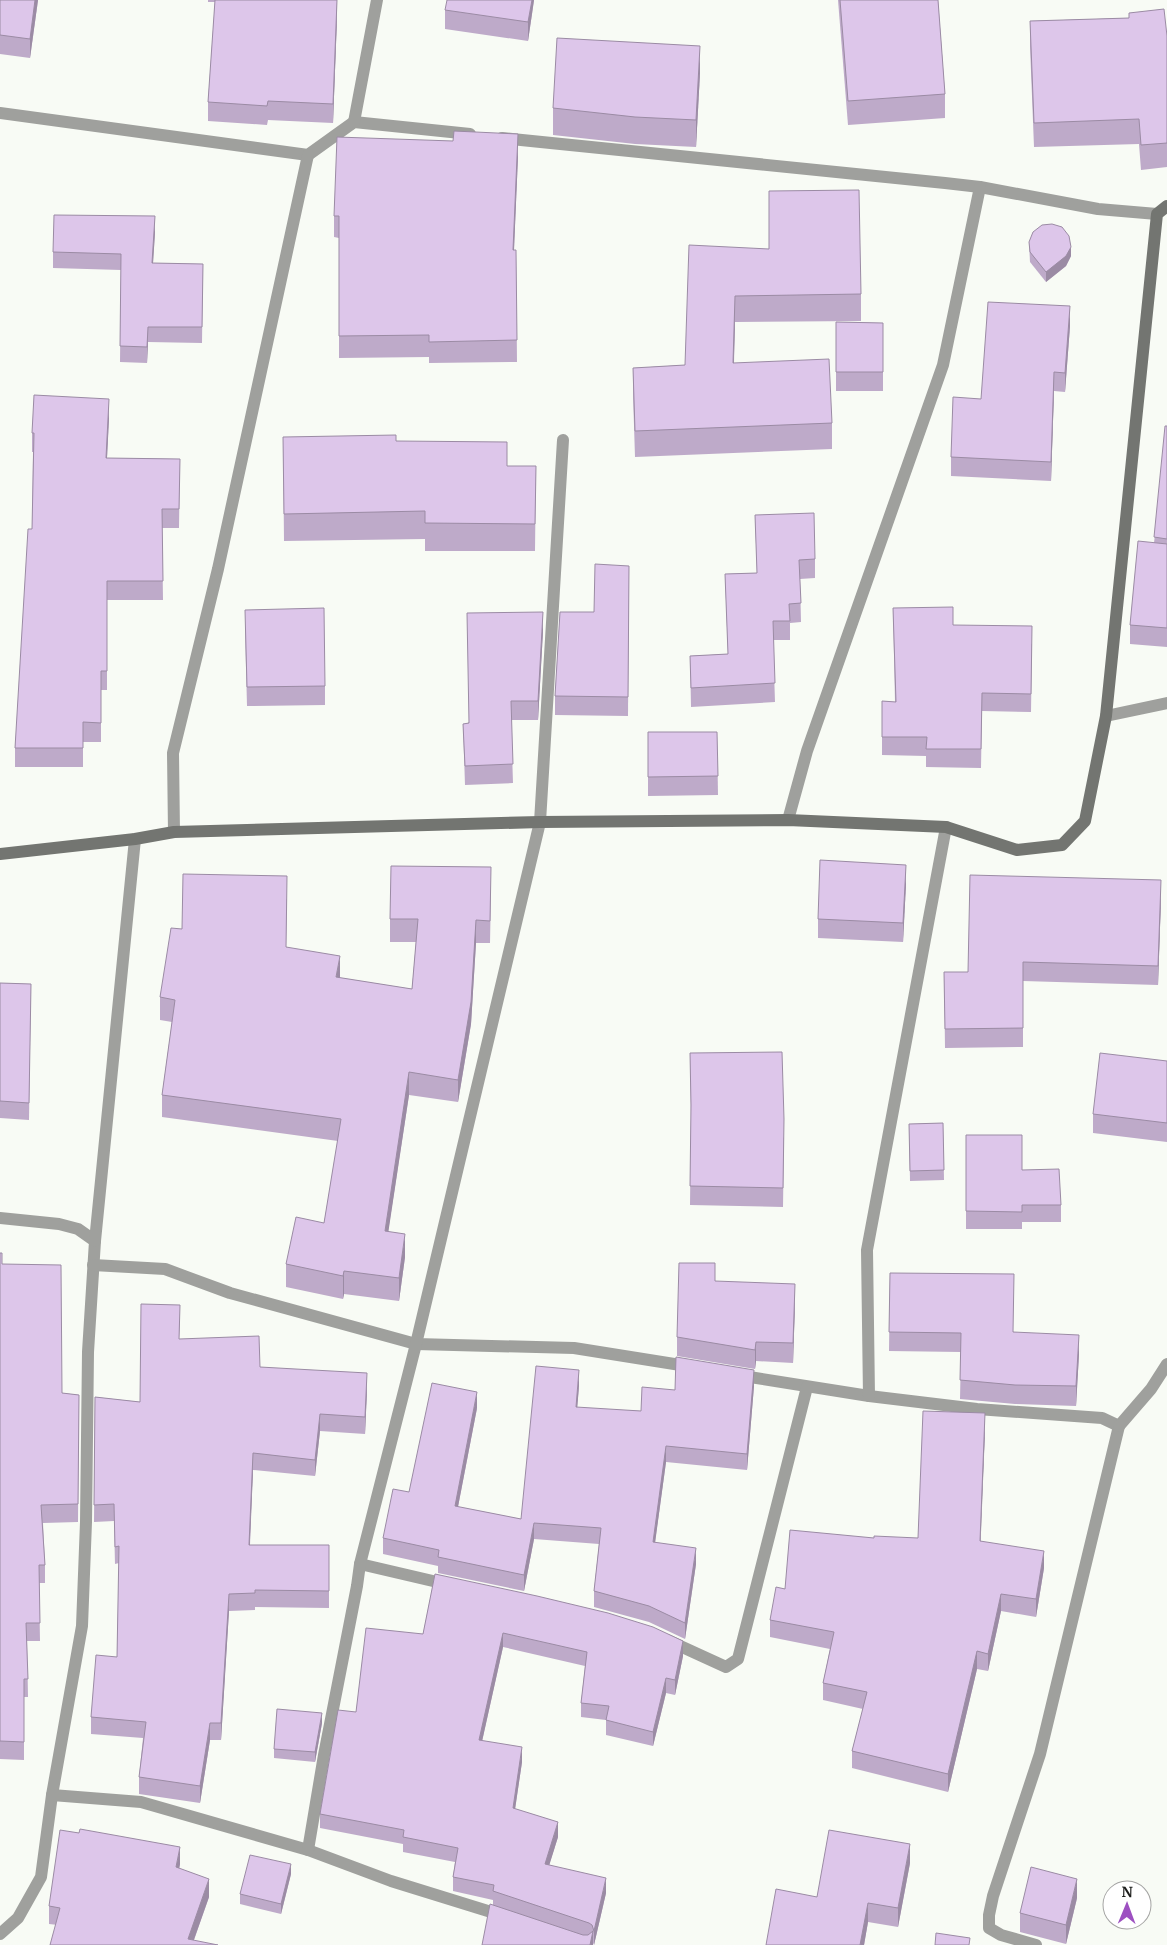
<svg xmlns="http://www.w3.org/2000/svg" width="1167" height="1945" viewBox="0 0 1167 1945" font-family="Merriweather,serif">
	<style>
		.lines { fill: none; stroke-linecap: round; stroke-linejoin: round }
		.minor { stroke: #9fa09d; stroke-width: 12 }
		.tertiary { stroke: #9fa09d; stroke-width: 12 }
		.secondary { stroke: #737571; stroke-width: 12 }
		.wall { fill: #beaac9 }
		.shaded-wall { fill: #9b8ba4 }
		.building { fill: #ddc6ea; stroke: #9b8ba4 }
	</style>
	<rect width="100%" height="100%" fill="#f8fbf5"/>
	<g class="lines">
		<g class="minor">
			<polyline points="0,113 308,155 354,122 470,134"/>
			<polyline points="354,122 377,0"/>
			<polyline points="502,138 945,183 980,187 1098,209 1157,214"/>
			<polyline points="788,820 807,751 943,365 980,187"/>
			<polyline points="174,832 173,753 218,569 308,155"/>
			<polyline points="0,1218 59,1224 78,1229 95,1241 88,1352 86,1522 82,1626 52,1795 41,1877 18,1918 0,1934"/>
			<polyline points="95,1241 135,839"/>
			<polyline points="93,1265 165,1269 230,1293 416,1344 574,1348 693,1367"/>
			<polyline points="737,1375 869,1396 977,1409 1102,1418 1119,1426 1040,1754 993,1896 989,1915 989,1928 1001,1935 1036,1945"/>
			<polyline points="869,1396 867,1250 946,827"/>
			<polyline points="1119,1426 1151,1389 1167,1364"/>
			<polyline points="360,1564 450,1585"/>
			<polyline points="667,1640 726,1667 738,1659 807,1387"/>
			<polyline points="52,1795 141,1802 308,1850 391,1881 504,1916"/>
			<polyline points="308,1850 324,1755 357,1586 360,1564 416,1344 540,822 563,440"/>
		</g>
		<polyline class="tertiary" points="1106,716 1167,703"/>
		<polyline class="secondary" points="0,854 135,839 174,832 540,822 788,820 946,827 1017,850 1062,845 1085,821 1106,716 1157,214 1167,206"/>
	</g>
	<g class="wall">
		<polygon points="0,0 38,0 30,58 0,54"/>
		<polygon points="208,0 337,0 337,18 333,123 268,120 267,125 208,121 208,102 215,2 208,2"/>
		<polygon points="534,0 528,41 445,29 445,10"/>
		<polygon points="838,0 938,0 945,94 945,118 848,125"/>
		<polygon points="1129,13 1167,36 1167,167 1141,170 1139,144 1034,147 1030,46 1030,21 1129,18"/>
		<polygon points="700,73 696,147 635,144 553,135 553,108"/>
		<polygon points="518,156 514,250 516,250 517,362 429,363 429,357 339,358 339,238 334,237 334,216"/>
		<polygon points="769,191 861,294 861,321 735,322 734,363 832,423 832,449 635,457 633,394 633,368 685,365 769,249"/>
		<polygon points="155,232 153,263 203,264 202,343 148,342 147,363 120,362 121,270 53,268 53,252"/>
		<polygon points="1029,242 1071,256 1066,266 1046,282 1030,262"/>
		<polygon points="836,322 883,323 883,391 836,391"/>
		<polygon points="1070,326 1065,392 1054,391 1051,481 951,476 951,457 981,399"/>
		<polygon points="109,418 107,458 180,459 179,528 162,528 163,600 107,600 107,690 101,690 101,742 83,742 83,767 15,767 15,748 32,529 33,452 32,452 32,433"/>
		<polygon points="1167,426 1167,647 1130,644 1130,625 1154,543"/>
		<polygon points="283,437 396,441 507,466 536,466 535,551 425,551 425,539 284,541"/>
		<polygon points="755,515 815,559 815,578 800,579 801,622 790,623 790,640 773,640 775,702 691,707 690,656 728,654 725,574 757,573"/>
		<polygon points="629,566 628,716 555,715 555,696 594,612"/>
		<polygon points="893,608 953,625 1032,644 1031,712 982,711 981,768 926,767 926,756 882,755 882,701 895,702"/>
		<polygon points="245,629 325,686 325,705 247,706"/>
		<polygon points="543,631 538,720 511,720 513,783 465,785 463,724 468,723"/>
		<polygon points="648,732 717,732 718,795 648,796"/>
		<polygon points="906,884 903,942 818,938 818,919"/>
		<polygon points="491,890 490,943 476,943 471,1024 458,1102 409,1095 388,1232 405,1257 399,1301 344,1294 343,1299 286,1287 286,1264 324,1223 338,1141 162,1117 162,1095 172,1022 160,1020 160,997 182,929 287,899 286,947 340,978 412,989 416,942 390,942 390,919"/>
		<polygon points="1161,899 1158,985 1023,981 1023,1047 945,1048 944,972 968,972"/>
		<polygon points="0,983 31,984 29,1120 0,1118"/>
		<polygon points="690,1053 784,1138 783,1207 690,1205 691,1118"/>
		<polygon points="1167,1061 1167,1142 1093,1133 1093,1114"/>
		<polygon points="943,1123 944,1180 910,1181 909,1124"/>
		<polygon points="966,1135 1022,1170 1061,1205 1061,1222 1022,1222 1022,1229 966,1229"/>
		<polygon points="0,1253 2,1264 62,1393 79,1395 78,1522 43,1523 45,1565 45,1583 39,1583 40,1641 27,1641 28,1697 24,1697 24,1760 0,1759"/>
		<polygon points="890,1273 1014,1332 1079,1354 1076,1406 1015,1404 960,1399 961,1352 889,1351"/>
		<polygon points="715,1281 795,1303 793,1363 756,1361 755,1369 677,1356 677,1337"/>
		<polygon points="180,1322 179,1339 260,1367 367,1390 365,1434 320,1431 315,1476 253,1470 250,1545 329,1545 329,1608 255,1607 255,1610 229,1611 221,1740 210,1740 200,1803 139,1794 139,1777 143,1738 91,1734 91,1717 117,1657 119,1563 115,1564 114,1521 94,1522 95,1397 140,1402"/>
		<polygon points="579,1386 577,1408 641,1411 675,1390 754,1386 747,1470 666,1462 655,1542 696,1564 685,1639 649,1622 594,1607 594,1591 599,1544 534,1539 524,1591 438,1573 438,1566 383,1554 383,1538 409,1492 477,1408 458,1507 521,1519"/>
		<polygon points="985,1431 980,1541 1044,1568 1036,1617 1001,1611 988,1671 977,1669 948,1792 852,1768 852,1751 863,1709 823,1700 823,1683 830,1649 770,1637 770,1620 785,1589 874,1538 918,1538"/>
		<polygon points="435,1574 683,1656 675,1695 666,1693 653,1746 606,1735 606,1720 581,1717 581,1703 585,1666 503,1647 482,1741 522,1762 515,1809 558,1837 549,1865 606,1893 594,1945 593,1943 593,1945 493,1906 493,1900 453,1891 453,1877 455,1862 403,1852 403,1844 320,1828 320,1814 356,1712 423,1634"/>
		<polygon points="322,1723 315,1762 274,1758 274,1749"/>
		<polygon points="79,1833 180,1864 179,1868 209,1897 194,1940 49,1924 49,1906"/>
		<polygon points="910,1863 898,1927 868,1922 864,1945 766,1945 817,1897"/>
		<polygon points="291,1874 281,1914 240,1904 240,1894"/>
		<polygon points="1077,1898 1066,1944 1020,1932 1020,1913"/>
	</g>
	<g class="shaded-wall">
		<polygon points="35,0 38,0 30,58 30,39"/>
		<polygon points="337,0 337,18 333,123 333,104"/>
		<polygon points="532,0 534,0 528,41 528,22"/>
		<polygon points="700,46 700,73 696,147 696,120"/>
		<polygon points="518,134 518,156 513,272 513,250"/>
		<polygon points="155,216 155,232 152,279 152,263"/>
		<polygon points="1071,247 1071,256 1066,266 1046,282 1046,272"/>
		<polygon points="735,296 735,322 733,390 733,363"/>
		<polygon points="1070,306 1070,326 1065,392 1065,373"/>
		<polygon points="148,327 148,342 147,363 147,347"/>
		<polygon points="1054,372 1054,391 1051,481 1051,462"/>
		<polygon points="109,399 109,418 106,477 106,458"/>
		<polygon points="543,612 543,631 538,720 538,701"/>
		<polygon points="906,865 906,884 903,942 903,923"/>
		<polygon points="1161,880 1161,899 1158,985 1158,966"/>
		<polygon points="476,920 476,943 471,1024 458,1102 458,1080"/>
		<polygon points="340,956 340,979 336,977"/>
		<polygon points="409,1072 409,1095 385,1254 385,1231"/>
		<polygon points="405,1234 405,1257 399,1301 399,1278"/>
		<polygon points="344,1271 344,1294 343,1299 343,1276"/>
		<polygon points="795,1284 795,1303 793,1363 793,1343"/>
		<polygon points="1079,1335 1079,1354 1076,1406 1076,1386"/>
		<polygon points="756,1342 756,1361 755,1369 755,1350"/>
		<polygon points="579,1370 579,1386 576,1423 576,1407"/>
		<polygon points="754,1370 754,1386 747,1470 747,1454"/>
		<polygon points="367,1373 367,1390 365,1434 365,1417"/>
		<polygon points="477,1392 477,1408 455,1522 455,1506"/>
		<polygon points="985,1413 985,1431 980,1558 980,1541"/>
		<polygon points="320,1414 320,1431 315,1476 315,1460"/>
		<polygon points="666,1446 666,1462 653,1558 653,1542"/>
		<polygon points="253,1453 253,1470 249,1562 249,1545"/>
		<polygon points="534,1523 534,1539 524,1591 524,1575"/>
		<polygon points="696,1548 696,1564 685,1639 685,1623"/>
		<polygon points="1044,1551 1044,1568 1036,1617 1036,1599"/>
		<polygon points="229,1594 229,1611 221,1740 221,1723"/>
		<polygon points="1001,1594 1001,1611 988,1671 988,1654"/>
		<polygon points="503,1633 503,1647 479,1755 479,1740"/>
		<polygon points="683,1641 683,1656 675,1695 675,1680"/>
		<polygon points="977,1651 977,1669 948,1792 948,1774"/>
		<polygon points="666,1678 666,1693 653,1746 653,1732"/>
		<polygon points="322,1713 322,1723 315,1762 315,1752"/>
		<polygon points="210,1723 210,1740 200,1803 200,1786"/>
		<polygon points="522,1747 522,1762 513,1823 513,1808"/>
		<polygon points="558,1822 558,1837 545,1879 545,1864"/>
		<polygon points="910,1844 910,1863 898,1927 898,1908"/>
		<polygon points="180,1847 180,1864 176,1885 176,1867"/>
		<polygon points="291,1864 291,1874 281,1914 281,1904"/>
		<polygon points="606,1878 606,1893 594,1945 594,1931"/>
		<polygon points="209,1879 209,1897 192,1945 188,1939"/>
		<polygon points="1077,1879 1077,1898 1066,1944 1066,1925"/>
		<polygon points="868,1903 868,1922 864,1945 860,1945"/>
		<polygon points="593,1931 593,1945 590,1945"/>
	</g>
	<g class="building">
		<polygon points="0,0 35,0 30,39 0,35"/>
		<polygon points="215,0 337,0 333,104 268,101 267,106 208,102"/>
		<polygon points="447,0 532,0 528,22 445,10"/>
		<polygon points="840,0 938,0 945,94 848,101"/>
		<polygon points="1164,9 1167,36 1167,143 1141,145 1139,119 1034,123 1030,21 1129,18 1129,13"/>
		<polygon points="557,38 700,46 696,120 635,117 553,108"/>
		<polygon points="454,131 518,134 513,250 516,250 517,340 429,342 429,335 339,336 339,216 334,216 337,137 453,141"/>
		<polygon points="859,190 861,294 735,296 733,363 829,359 832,423 635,431 633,368 685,365 689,245 769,249 769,191"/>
		<polygon points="54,215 155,216 152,263 203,264 202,327 148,327 147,347 120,346 121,254 53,252"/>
		<polygon points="1052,224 1062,227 1069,236 1071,247 1066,256 1046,272 1030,252 1029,242 1033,232 1042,225"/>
		<polygon points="988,302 1070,306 1065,373 1054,372 1051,462 951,457 953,397 981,399"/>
		<polygon points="836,322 883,323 883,372 836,372"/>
		<polygon points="34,395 109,399 106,458 180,459 179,509 162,509 163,581 107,581 107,671 101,671 101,723 83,722 83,748 15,748 28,529 32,529 34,433 32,433"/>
		<polygon points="1165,426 1167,426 1167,539 1154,537"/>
		<polygon points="396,435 396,441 507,442 507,466 536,466 535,524 425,523 425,511 284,514 283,437"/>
		<polygon points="814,513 815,559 799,560 801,603 789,604 790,621 773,621 775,683 691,688 690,656 728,654 725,574 757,573 755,515"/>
		<polygon points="1138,541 1167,544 1167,628 1130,625"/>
		<polygon points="595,564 629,566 628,697 555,696 560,612 594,612"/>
		<polygon points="953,607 953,625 1032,626 1031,694 982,693 981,749 926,749 927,737 882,737 882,701 896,702 893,608"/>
		<polygon points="324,608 325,686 247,687 245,610"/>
		<polygon points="543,612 538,701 511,701 513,764 465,766 463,724 469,723 467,613"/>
		<polygon points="648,732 717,732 718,776 648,777"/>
		<polygon points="820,860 906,865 903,923 818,919"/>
		<polygon points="391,866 491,867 490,921 476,920 471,1002 458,1080 409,1072 385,1231 405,1234 399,1278 344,1271 343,1276 286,1264 296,1217 324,1223 341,1119 162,1095 175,1000 160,997 171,928 182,929 183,874 287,876 286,947 340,956 336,977 412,989 418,919 390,919"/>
		<polygon points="970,875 1161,880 1158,966 1023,962 1023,1028 945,1029 944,972 968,972"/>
		<polygon points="0,983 31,984 29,1103 0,1101"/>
		<polygon points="782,1052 784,1119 783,1188 690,1186 691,1105 690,1053"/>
		<polygon points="1100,1053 1167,1061 1167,1123 1093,1114"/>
		<polygon points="943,1123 944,1170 910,1171 909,1124"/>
		<polygon points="966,1135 1022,1135 1022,1170 1059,1169 1061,1205 1022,1205 1022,1212 966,1211"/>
		<polygon points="0,1253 2,1253 2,1264 61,1265 62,1393 79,1395 78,1504 41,1505 45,1565 39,1565 40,1623 26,1623 28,1679 24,1679 24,1742 0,1741"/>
		<polygon points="679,1263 715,1263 715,1281 795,1284 793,1343 756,1342 755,1350 677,1337"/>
		<polygon points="890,1273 1014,1274 1013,1332 1079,1335 1076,1386 1015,1385 960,1380 961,1333 889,1332"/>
		<polygon points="141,1304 180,1305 179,1339 259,1336 260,1367 367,1373 365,1417 320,1414 315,1460 253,1453 249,1545 329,1545 329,1591 255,1590 255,1593 229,1594 221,1723 210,1723 200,1786 139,1777 146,1722 91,1717 96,1655 117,1657 119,1546 115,1547 114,1504 94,1505 95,1397 140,1402"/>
		<polygon points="676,1357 754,1370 747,1454 666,1446 653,1542 696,1548 685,1623 649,1606 594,1591 601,1528 534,1523 524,1575 438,1557 439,1550 383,1538 393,1489 409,1492 432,1383 477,1392 455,1506 521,1519 536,1366 579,1370 576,1407 641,1411 642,1387 675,1390"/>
		<polygon points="923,1411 985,1413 980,1541 1044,1551 1036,1599 1001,1594 988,1654 977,1651 948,1774 852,1751 867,1692 823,1683 834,1632 770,1620 776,1587 785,1589 790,1530 874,1538 874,1536 918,1538"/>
		<polygon points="435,1574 537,1596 608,1613 653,1627 683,1641 675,1680 666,1678 653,1732 606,1720 609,1706 581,1703 587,1652 503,1633 479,1740 522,1747 513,1808 558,1822 545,1864 606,1878 594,1931 592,1925 589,1923 493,1891 494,1885 453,1877 458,1848 403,1837 404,1830 320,1814 338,1710 356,1712 366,1628 423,1634"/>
		<polygon points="277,1709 322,1713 315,1752 274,1749"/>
		<polygon points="80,1829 180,1847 176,1867 209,1879 188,1939 218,1945 50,1945 60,1908 49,1906 60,1830 79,1833"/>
		<polygon points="829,1830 910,1844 898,1908 868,1903 860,1945 766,1945 776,1889 817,1897"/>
		<polygon points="250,1855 291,1864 281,1904 240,1894"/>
		<polygon points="1031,1867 1077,1879 1066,1925 1020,1913"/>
		<polygon points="490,1904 583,1935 588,1935 593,1931 590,1945 482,1945"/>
		<polygon points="936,1933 970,1938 969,1945 935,1945"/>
	</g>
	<g transform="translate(1127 1905) rotate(1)"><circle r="24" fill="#ffffff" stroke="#a4a4a3"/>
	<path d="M0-4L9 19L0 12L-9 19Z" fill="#9d50c1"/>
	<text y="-8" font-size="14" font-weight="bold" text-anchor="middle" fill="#1b1c1a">N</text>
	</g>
</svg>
